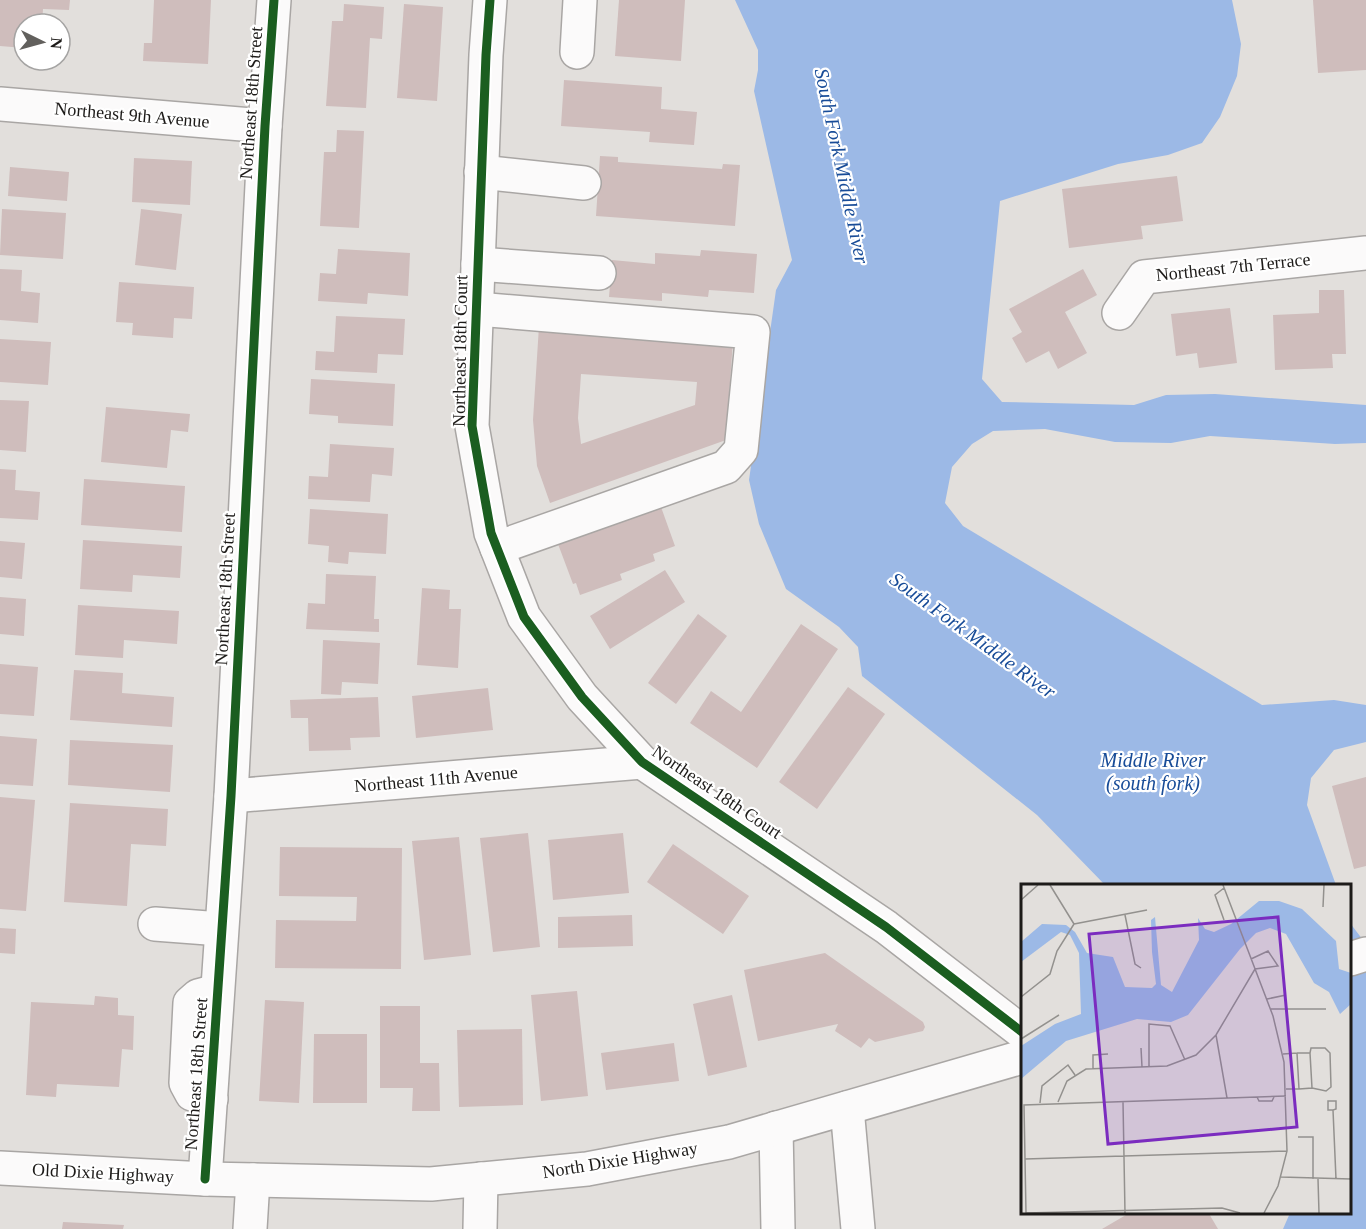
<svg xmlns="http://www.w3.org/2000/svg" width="1366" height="1229" viewBox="0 0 1366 1229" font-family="Georgia,serif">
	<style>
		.water { fill: #9cb9e6 }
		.building { fill: #cfbdbc; fill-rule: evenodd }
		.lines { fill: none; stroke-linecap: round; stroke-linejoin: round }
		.minor-casing { stroke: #a9a6a4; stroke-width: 36 }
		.minor { stroke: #fbfafa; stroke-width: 33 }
		.cycleway-casing { stroke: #fff; stroke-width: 13 }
		.cycleway { stroke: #1b5e20; stroke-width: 9 }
		.labels { text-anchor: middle; stroke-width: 4.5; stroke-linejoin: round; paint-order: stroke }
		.street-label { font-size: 18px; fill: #1d1b19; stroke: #fff }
		.water-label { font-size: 20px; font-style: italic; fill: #184c98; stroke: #fff }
		.inset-road { fill: none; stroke: #93918e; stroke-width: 1.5 }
		.view { fill: #7b2cbf; fill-opacity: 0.15; stroke: #7b2cbf; stroke-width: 3 }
		.inset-edge { fill: none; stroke: #1d1b19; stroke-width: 3 }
	</style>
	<rect width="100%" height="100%" fill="#e2dfdc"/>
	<g class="water">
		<polygon points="735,0 1232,0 1241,44 1237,76 1220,117 1202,143 1168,155 1118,164 1000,201 982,379 1002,402 1134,405 1166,395 1215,394 1366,405 1366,443 1335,444 1210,436 1171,443 1115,442 1045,429 993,431 972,444 952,467 945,503 963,526 1262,705 1334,700 1366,705 1366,742 1334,750 1311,778 1307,805 1336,885 1105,885 1037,815 862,676 858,647 839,627 786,589 759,524 749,480 776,290 792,260 754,91 758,70 758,50"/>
		<polygon points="1350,923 1366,944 1366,1229 1283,1229 1290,1213 1350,1212"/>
	</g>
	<g class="building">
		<polygon points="0,0 70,0 69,10 43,9 42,24 24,24 24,48 0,46"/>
		<polygon points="154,0 211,0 208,64 143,61 144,43 152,43"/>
		<polygon points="619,0 685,0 681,61 615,56"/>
		<polygon points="1313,0 1366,0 1366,70 1318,73"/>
		<polygon points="344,4 384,7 382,39 370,38 366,108 326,106 332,21 343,21"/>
		<polygon points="404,4 443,7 437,101 397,98"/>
		<polygon points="564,80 662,87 661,109 697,112 694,145 649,142 650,132 561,126"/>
		<polygon points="337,130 364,131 359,228 320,226 324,152 336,152"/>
		<polygon points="600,156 618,157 618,162 722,169 723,164 740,165 735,226 596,216"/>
		<polygon points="134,158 192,161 190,205 132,202"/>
		<polygon points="10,167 69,172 67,201 8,196"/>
		<polygon points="1177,176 1183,221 1141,226 1143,239 1069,248 1062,189"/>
		<polygon points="2,209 66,213 63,259 0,255"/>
		<polygon points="141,209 182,214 176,270 135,265"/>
		<polygon points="338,249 410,253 408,296 368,293 367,304 318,301 320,273 336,274"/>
		<polygon points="701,250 757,254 754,293 709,290 708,297 662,293 662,301 609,297 612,260 655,264 655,253 700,256"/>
		<polygon points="0,269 22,270 21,291 40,293 38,323 0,320"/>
		<polygon points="1083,269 1097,295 1065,312 1087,353 1058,369 1049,351 1026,363 1012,338 1022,332 1009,309"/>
		<polygon points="119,282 194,287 192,319 174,318 173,338 132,335 133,323 116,322"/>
		<polygon points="1319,290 1344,290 1346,354 1332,354 1333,368 1275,370 1273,315 1319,313"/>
		<polygon points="1230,308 1237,363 1199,368 1197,353 1176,356 1171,314"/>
		<polygon points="336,316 405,319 403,355 378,354 377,373 315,370 316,351 334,352"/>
		<path d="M 539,326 L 733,340 L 726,440 L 550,503 L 537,466 L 533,420 ZM 581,374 L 697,382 L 695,405 L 581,444 L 578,418 Z"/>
		<polygon points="0,339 51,342 48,385 0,382"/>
		<polygon points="311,379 395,384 393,426 338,423 338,416 309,414"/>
		<polygon points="0,400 29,401 26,452 0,450"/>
		<polygon points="106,407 190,414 188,432 171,430 167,468 101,462"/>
		<polygon points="330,444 394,448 392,476 372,474 370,502 308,499 309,476 328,477"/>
		<polygon points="0,469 16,470 15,490 40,492 38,520 0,518"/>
		<polygon points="84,479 185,486 182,532 81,525"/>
		<polygon points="661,507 675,546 653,554 655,561 620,574 622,580 580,595 576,583 573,584 558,544"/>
		<polygon points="310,509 388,514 386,554 349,552 348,564 328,562 329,546 308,544"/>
		<polygon points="83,540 182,546 180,578 133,575 132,592 80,589"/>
		<polygon points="0,541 25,543 22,579 0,577"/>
		<polygon points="665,570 685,602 610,649 590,616"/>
		<polygon points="326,574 376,576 374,619 379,619 379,632 306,629 308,603 325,604"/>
		<polygon points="422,588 450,590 449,609 461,609 458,668 417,665"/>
		<polygon points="0,597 26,599 24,636 0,634"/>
		<polygon points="78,605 179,611 177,644 124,640 123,658 75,655"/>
		<polygon points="698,614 727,636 676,704 648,683"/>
		<polygon points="801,624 838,649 757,768 690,723 711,691 741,712"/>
		<polygon points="323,640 380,643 378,684 342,682 341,695 321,694"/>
		<polygon points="0,664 38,667 34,716 0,714"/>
		<polygon points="74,670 123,673 122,693 174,697 172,727 70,720"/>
		<polygon points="848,687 885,714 817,809 779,782"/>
		<polygon points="488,688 493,730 416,738 412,696"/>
		<polygon points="378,697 380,737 350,738 351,750 309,751 308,718 291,718 290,700"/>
		<polygon points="0,736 37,739 33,786 0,784"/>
		<polygon points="70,740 173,745 170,792 68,785"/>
		<polygon points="1366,777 1366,866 1354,869 1332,786"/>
		<polygon points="0,797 35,800 26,911 0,909"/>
		<polygon points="70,803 168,809 166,846 131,844 127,906 64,902"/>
		<polygon points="528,833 540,947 493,952 480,838"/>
		<polygon points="623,833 629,893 553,900 548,840"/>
		<polygon points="459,837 471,955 424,960 412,841"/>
		<polygon points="673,844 749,896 723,934 647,882"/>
		<polygon points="280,847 402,848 401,969 275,968 276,920 356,921 357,897 279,896"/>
		<polygon points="632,915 633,946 558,948 558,917"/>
		<polygon points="0,928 16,929 15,954 0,953"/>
		<polygon points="825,953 923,1022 925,1027 923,1031 875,1042 869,1038 861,1048 835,1031 838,1024 758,1041 744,970"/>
		<polygon points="577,991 588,1096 541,1101 531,995"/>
		<polygon points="732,995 747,1067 708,1076 693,1004"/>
		<polygon points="95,996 118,998 118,1015 134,1016 133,1050 122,1049 119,1087 57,1084 56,1097 26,1095 31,1002 94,1005"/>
		<polygon points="265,1000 304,1002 299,1103 259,1101"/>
		<polygon points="380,1006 420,1006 420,1063 439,1063 440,1111 412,1111 413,1088 380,1088"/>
		<polygon points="522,1029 523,1105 459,1107 457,1030"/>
		<polygon points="314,1034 367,1034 367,1103 313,1103"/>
		<polygon points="674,1043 679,1081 606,1090 601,1053"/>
		<polygon points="1131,1212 1208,1212 1218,1229 1102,1229"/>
		<polygon points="63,1222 124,1225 123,1229 62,1229"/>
	</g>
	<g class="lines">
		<defs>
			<g id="minor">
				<polyline points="490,0 486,55 472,426 491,533 524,617 582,697 642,762 886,927 1022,1032"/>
				<polyline points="577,52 580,0"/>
				<polyline points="0,104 265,126"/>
				<polyline points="481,172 584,183"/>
				<polyline points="478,264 599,273"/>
				<polyline points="477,309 753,332 741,450 726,467 497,548"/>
				<polyline points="1119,313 1144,277 1366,253"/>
				<polyline points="231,796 642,762"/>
				<polyline points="155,924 221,929"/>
				<polyline points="1350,959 1366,954"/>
				<polyline points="211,1099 192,1094 186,1083 190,1003 198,996 217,991"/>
				<polyline points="847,1108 858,1229"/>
				<polyline points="776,1128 778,1229"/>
				<polyline points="0,1168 205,1179 431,1184 587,1169 729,1142 1022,1057"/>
				<polyline points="205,1179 231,796 265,126 274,0"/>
				<polyline points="250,1229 253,1180"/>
				<polyline points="480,1229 481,1179"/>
			</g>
		</defs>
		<use href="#minor" class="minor-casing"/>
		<use href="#minor" class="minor"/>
		<defs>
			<g id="cycleway">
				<polyline points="490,0 486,55 472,426 491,533 524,617 582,697 642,762 886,927 1022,1032"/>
				<polyline points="205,1179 231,796 265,126 274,0"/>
			</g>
		</defs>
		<use href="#cycleway" class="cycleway-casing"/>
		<use href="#cycleway" class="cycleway"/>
	</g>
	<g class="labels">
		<g class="street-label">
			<text transform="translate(251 103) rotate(-86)" y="6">Northeast 18th Street</text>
			<text transform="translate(132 115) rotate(5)" y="6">Northeast 9th Avenue</text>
			<text transform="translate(1233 267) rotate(-6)" y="6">Northeast 7th Terrace</text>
			<text transform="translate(460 351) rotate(-89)" y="6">Northeast 18th Court</text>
			<text transform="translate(225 589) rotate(-87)" y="6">Northeast 18th Street</text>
			<text transform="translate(436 779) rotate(-5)" y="6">Northeast 11th Avenue</text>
			<text transform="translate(717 792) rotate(34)" y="6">Northeast 18th Court</text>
			<text transform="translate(196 1074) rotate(-86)" y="6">Northeast 18th Street</text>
			<text transform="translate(620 1160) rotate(-9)" y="6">North Dixie Highway</text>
			<text transform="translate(103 1173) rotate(3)" y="6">Old Dixie Highway</text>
		</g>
		<g class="water-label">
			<text transform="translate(842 166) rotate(78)" y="7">South Fork Middle River</text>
			<text transform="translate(973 635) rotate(36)" y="7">South Fork Middle River</text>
			<text x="1153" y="767">Middle River<tspan x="1153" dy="23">(south fork)</tspan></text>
		</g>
	</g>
	<g transform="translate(1021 884)">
		<rect width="330" height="330" fill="#e2dfdc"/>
		<path d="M 238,17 L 258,17 L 281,25 L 315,57 L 318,85 L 330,89 L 330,120 L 319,130 L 308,108 L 293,99 L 265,50 L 249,44 L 235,49 L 219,65 L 167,131 L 150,138 L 116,135 L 45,157 L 0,195 L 0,162 L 34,140 L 60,130 L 58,69 L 49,51 L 40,48 L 0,78 L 0,58 L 21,40 L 45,41 L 54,48 L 66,69 L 92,73 L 104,103 L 131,104 L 135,100 L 131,68 L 130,36 L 134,33 L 140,101 L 151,108 L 178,56 L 177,34 L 184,45 L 193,48 L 210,40 Z" fill="#9cb9e6"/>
		<path class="inset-road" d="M 29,1 L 53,40M 202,1 L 252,132 L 263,178 L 266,267 L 257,302 L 243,329M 203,4 L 194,11 L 203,36M 0,16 L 17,1M 302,23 L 303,1M 104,31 L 114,80 L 120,84M 53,40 L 126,26M 0,113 L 29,90 L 36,67 L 53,40M 246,115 L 265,111M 250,125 L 305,125M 195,151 L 206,214M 0,155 L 38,131M 120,164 L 121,183M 276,169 L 289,169 L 291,204 L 278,205M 289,169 L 290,164 L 304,164 L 309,169 L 310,203 L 305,207 L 291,204M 262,170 L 276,169 L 278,205 L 265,205M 128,182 L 128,140 L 149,142 L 164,176M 72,185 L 72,171 L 87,170M 236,213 L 238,217 L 251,217 L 253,213M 37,218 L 46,197 L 65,185 L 146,182 L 175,171 L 195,151 L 234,85 L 257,82 L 247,67 L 230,75M 102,218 L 104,329M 19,219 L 21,202 L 47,181 L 54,191M 312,226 L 307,226 L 307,217 L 315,217 L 315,225 L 312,226 L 315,295M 277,253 L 292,253 L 292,295M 4,275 L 266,267M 260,293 L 330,295M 297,295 L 298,329M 5,329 L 3,221 L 265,212M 5,329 L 201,324 L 219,329"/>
		<path class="view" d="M 257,33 L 276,243 L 87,260 L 68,50 Z"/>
		<rect width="330" height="330" class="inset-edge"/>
	</g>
	<g transform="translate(42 42) rotate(95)"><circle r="28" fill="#ffffff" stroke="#a5a4a3" stroke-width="1.5"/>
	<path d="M0-4.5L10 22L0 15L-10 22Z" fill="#62605d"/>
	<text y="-9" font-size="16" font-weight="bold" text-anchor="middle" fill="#1d1b19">N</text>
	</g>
</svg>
